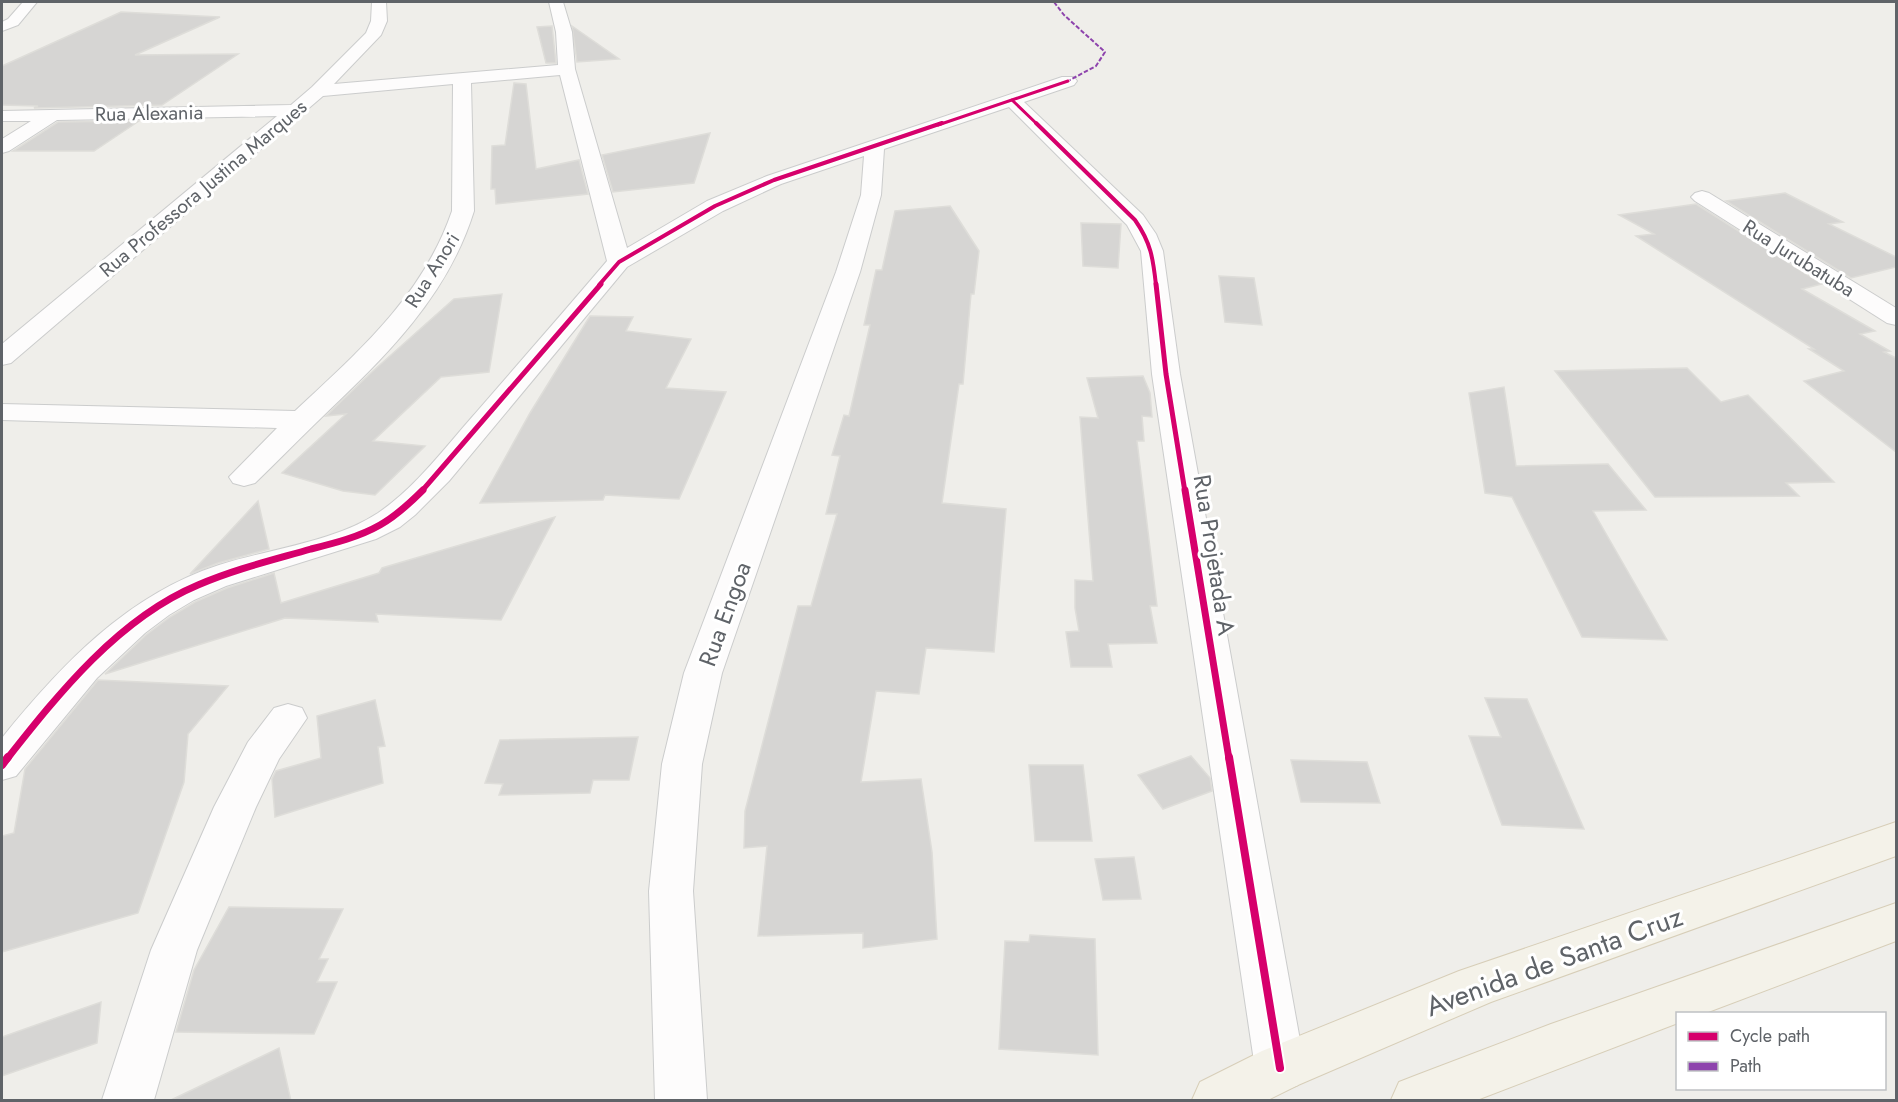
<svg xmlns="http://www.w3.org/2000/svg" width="1898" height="1102" viewBox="0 0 1898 1102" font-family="Jost,sans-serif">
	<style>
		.building { fill: #d6d5d3; stroke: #deddd9; stroke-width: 1.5 }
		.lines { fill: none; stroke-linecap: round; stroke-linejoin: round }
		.minor-casing { stroke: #cbcccc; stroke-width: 2 }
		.primary-casing { stroke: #d7ceb8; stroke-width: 2 }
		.minor { fill: #fdfcfc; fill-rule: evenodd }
		.primary { fill: #f4f2e9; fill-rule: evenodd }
		.quiet { stroke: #8e44ad; stroke-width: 2; stroke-dasharray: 4.5 2; stroke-linecap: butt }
		.cycleway-far4-casing { stroke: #fff; stroke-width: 4.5 }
		.cycleway-far3-casing { stroke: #fff; stroke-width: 6 }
		.cycleway-far2-casing { stroke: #fff; stroke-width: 8 }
		.cycleway-far1-casing { stroke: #fff; stroke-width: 10 }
		.cycleway-casing { stroke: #fff; stroke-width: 12 }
		.cycleway-far4 { stroke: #d6006c; stroke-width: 3 }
		.cycleway-far3 { stroke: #d6006c; stroke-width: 4 }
		.cycleway-far2 { stroke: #d6006c; stroke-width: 5 }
		.cycleway-far1 { stroke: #d6006c; stroke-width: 7 }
		.cycleway { stroke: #d6006c; stroke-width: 8 }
		.labels { text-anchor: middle; stroke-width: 6; stroke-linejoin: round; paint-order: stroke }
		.far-street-label { font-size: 20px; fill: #5f6368; stroke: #fff }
		.street-label { font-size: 24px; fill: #5f6368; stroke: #fff }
		.near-street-label { font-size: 28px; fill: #5f6368; stroke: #fff }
	</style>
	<rect width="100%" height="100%" fill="#efeeea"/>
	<g class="building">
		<polygon points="121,12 220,17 135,55 238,54 162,105 34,108 38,106 2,105 2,66"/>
		<polygon points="552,26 556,63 546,63 537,27"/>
		<polygon points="572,26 619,59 577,62"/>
		<polygon points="514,83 526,84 536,169 579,160 588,194 496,204 495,189 491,189 492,146 505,145"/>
		<polygon points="139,121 94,151 13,151 58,122"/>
		<polygon points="710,133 694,183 613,192 602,155"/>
		<polygon points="1785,193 1843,222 1829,224 1896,257 1896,267 1851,278 1726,201"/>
		<polygon points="1696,204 1822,284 1802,289 1875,331 1860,334 1890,351 1884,352 1896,358 1896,452 1804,381 1844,371 1809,349 1814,349 1636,236 1654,234 1619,215"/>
		<polygon points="950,206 979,251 974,294 971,294 963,384 959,384 942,503 1006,509 994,652 926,648 919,694 876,691 861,782 921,779 932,852 937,939 863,948 863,933 758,936 767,846 744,848 745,811 798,606 811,606 837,514 826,514 840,456 832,455 844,415 849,416 870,325 864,325 876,270 882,270 895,211"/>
		<polygon points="1081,223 1121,224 1118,268 1083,266"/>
		<polygon points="1219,276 1254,278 1262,325 1225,322"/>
		<polygon points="502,294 489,372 441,377 373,441 425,446 375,495 343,491 282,473 346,414 326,416 373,371 454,299"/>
		<polygon points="590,316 633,317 626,331 691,339 666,388 726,392 679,499 605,495 603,500 480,503 530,413"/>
		<polygon points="1687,368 1721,402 1748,395 1834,482 1786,483 1799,496 1655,497 1555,371"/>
		<polygon points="1143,376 1150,393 1152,417 1142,416 1144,441 1137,441 1157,606 1150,606 1157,643 1108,644 1112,667 1071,667 1066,632 1079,631 1075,608 1075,580 1093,581 1080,417 1098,418 1087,378"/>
		<polygon points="1504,387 1516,466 1608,464 1646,510 1593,511 1667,640 1582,637 1512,497 1485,493 1469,393"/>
		<polygon points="258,501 269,549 218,563 190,574"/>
		<polygon points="555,517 501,620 376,614 378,622 285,618 105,674 146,635 170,617 195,602 227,588 274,573 281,603 379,573 382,568"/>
		<polygon points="98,680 228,686 188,734 184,782 138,913 2,952 2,836 14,833 25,769"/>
		<polygon points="1485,698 1527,699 1584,829 1502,825 1469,736 1501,737"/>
		<polygon points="375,700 385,746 378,747 383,783 275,817 272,779 276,771 321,758 317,716"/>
		<polygon points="638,737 629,780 593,780 590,793 499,795 503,784 485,783 500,740"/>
		<polygon points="1191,756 1210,778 1212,791 1163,809 1138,775"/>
		<polygon points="1291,760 1367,762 1380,803 1301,802"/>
		<polygon points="1029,765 1083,765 1092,841 1035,841"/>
		<polygon points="1134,857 1141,899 1103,900 1095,859"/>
		<polygon points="229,907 343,909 319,959 328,959 317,982 337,982 314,1034 176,1032 194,970"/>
		<polygon points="1030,935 1095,939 1098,1055 999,1049 1005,941 1029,942"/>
		<polygon points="101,1002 97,1043 2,1076 2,1037"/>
		<polygon points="279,1048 291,1101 169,1101"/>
	</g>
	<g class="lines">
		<defs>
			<g id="minor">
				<polygon points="23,2 37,2 18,25 2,31 2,22 8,19"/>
				<path d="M 372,2 L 386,2 L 387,21 L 381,35 L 334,84 L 558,65 L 556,32 L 549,2 L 563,2 L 572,32 L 575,69 L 627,248 L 707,201 L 767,176 L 1062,77 L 1074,77 L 1077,81 L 1074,85 L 1024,102 L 1143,215 L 1156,234 L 1163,251 L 1180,374 L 1305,1068 L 1298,1085 L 1280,1092 L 1262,1085 L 1255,1068 L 1152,374 L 1141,251 L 1127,225 L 1009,107 L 884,149 L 881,195 L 860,272 L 722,673 L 702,764 L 693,891 L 707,1100 L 655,1100 L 649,891 L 662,764 L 684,673 L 836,272 L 861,195 L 864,156 L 781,184 L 723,211 L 627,267 L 449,481 L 415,515 L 400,527 L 376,539 L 226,586 L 194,600 L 169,615 L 145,633 L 97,678 L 16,776 L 2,780 L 2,738 C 61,665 127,595 219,565 C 269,549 334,542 378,513 C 415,488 444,449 473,416 C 518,364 563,313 607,261 L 560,75 L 471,83 L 474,211 C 447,298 384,358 320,419 C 298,440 277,462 255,483 L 244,486 L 233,483 L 229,477 L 277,428 L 2,420 L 2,404 L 295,411 C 358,352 423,296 452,211 L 453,84 L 323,96 L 11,363 L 2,365 L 2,344 L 277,116 L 57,120 L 9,151 L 2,153 L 2,139 L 31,121 L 2,121 L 2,111 L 291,105 L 312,87 L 366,33 L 371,21 Z"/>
				<polygon points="1702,191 1709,193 1896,308 1896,325 1887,323 1695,201 1691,197 1695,193"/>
				<polygon points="288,704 302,708 307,718 279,759 256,807 197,950 154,1100 102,1100 151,950 214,807 248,742 274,708"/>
			</g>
			<g id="primary">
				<polygon points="1896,822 1896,856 1491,1002 1298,1085 1268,1100 1192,1100 1200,1082 1262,1051 1459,971"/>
				<polygon points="1896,903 1896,941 1703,1014 1678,1014 1678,1023 1477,1100 1391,1100 1399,1082 1417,1075 1551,1024"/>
			</g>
		</defs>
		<use href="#minor" class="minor-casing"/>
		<use href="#primary" class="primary-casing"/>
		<use href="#minor" class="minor"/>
		<use href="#primary" class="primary"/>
		<polyline class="quiet" points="1054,2 1064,15 1105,52 1096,66 1068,81"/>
		<defs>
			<g id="cycleway-far4">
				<polyline points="1012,100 1038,125"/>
				<polyline points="938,125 1068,81"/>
			</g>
			<g id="cycleway-far3">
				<path d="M 1036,123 L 1135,220 C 1151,243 1153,258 1156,285"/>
				<polyline points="599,285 619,262 715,206 774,180 942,123"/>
			</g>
			<g id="cycleway-far2">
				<polyline points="1156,284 1166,374 1185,492"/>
				<polyline points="421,492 601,284"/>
			</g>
			<g id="cycleway-far1">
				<polyline points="1185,490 1229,759"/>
				<path d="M 7,759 C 59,693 119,618 198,585 C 235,569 273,560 311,549 C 335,543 359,537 380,525 C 396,516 410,503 423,490"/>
			</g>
			<g id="cycleway">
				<polyline points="1229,757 1280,1068"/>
				<polyline points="2,765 8,757"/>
			</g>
		</defs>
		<use href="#cycleway-far4" class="cycleway-far4-casing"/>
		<use href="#cycleway-far3" class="cycleway-far3-casing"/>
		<use href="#cycleway-far2" class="cycleway-far2-casing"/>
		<use href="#cycleway-far1" class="cycleway-far1-casing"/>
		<use href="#cycleway" class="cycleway-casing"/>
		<use href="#cycleway-far4" class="cycleway-far4"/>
		<use href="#cycleway-far3" class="cycleway-far3"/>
		<use href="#cycleway-far2" class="cycleway-far2"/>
		<use href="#cycleway-far1" class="cycleway-far1"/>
		<use href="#cycleway" class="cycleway"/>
	</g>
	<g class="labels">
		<g class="far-street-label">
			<text transform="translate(149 113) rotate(-1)" y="7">Rua Alexania</text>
			<text transform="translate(203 188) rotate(-40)" y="7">Rua Professora Justina Marques</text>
			<text transform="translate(1799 258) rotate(32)" y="7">Rua Jurubatuba</text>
			<text transform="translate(432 270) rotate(-58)" y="7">Rua Anori</text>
		</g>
		<g class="street-label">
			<text transform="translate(1214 555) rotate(81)" y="8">Rua Projetada A</text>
			<text transform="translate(725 614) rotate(-70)" y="8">Rua Engoa</text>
		</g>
		<g class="near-street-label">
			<text transform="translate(1554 961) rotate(-20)" y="10">Avenida de Santa Cruz</text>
		</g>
	</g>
	<rect width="1898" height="1102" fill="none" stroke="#5f6368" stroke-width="6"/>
	<rect x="1676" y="1012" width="210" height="78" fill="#ffffff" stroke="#bfc1c3" stroke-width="1.5"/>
	<rect x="1688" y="1032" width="30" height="9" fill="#d6006c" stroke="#bfc1c3" stroke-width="1.5"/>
	<text x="1730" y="1042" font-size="18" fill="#5f6368">Cycle path</text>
	<rect x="1688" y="1062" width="30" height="9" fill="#8e44ad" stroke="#bfc1c3" stroke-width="1.5"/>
	<text x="1730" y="1072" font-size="18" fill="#5f6368">Path</text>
</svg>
